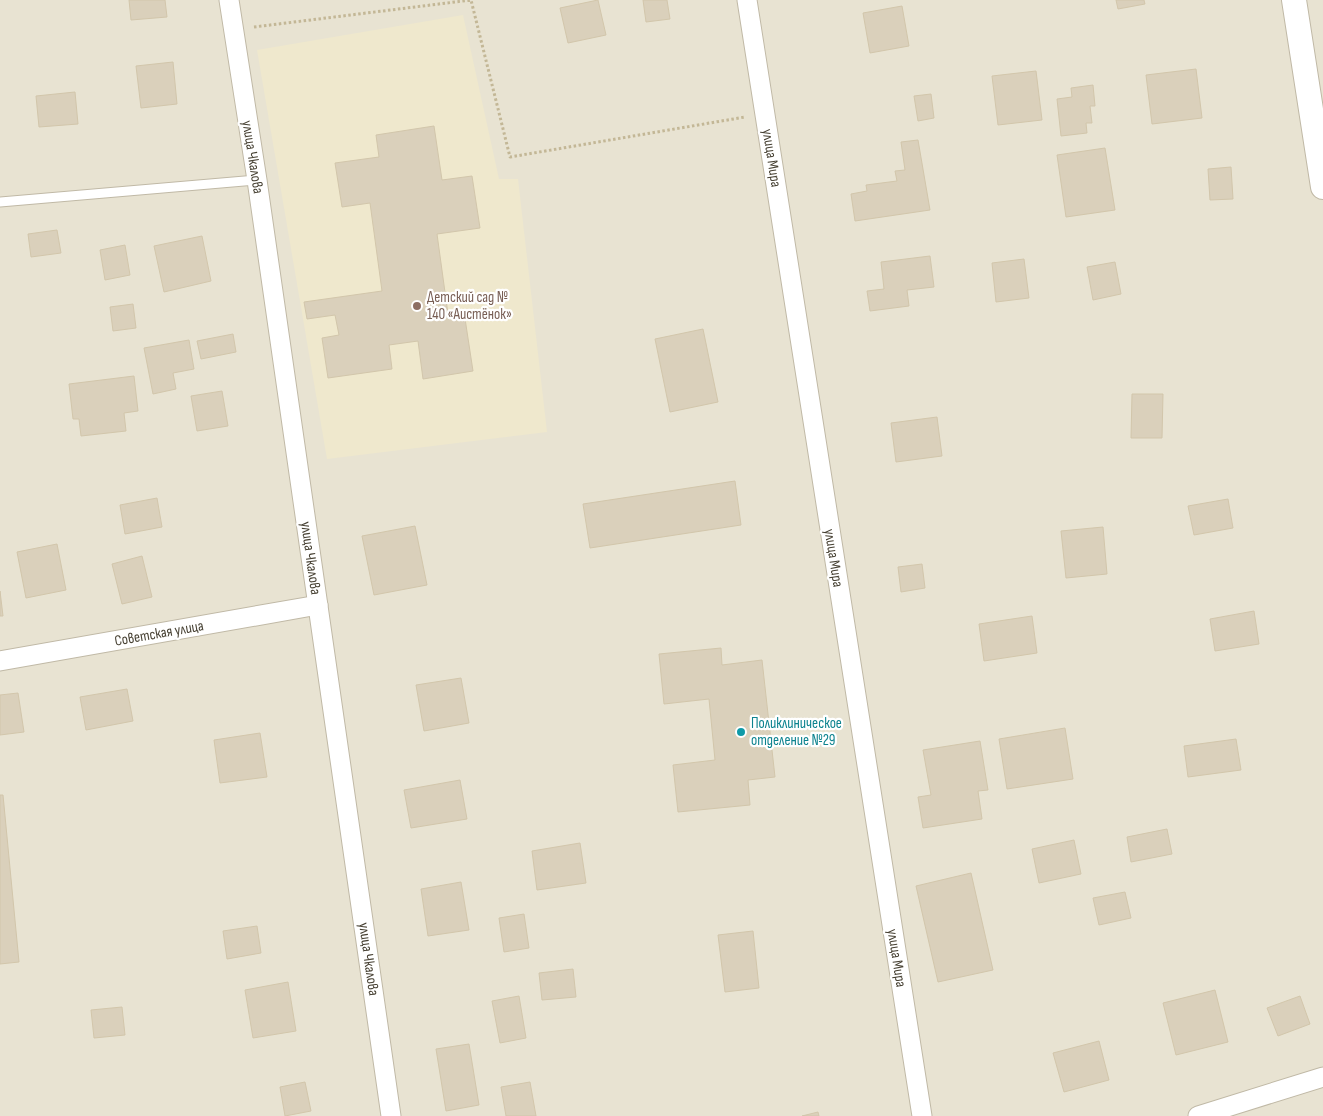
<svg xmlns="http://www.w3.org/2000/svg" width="1323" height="1116" viewBox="0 0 1323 1116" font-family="'Sofia Sans Condensed',sans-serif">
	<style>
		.residential { fill: #e8e3d2 }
		.education { fill: #efe8cd }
		.building { fill: #dad0bb; stroke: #d2c6ab }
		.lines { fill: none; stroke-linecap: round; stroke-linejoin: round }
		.service-casing { stroke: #c0b9a6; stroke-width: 11 }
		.minor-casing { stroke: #c0b9a6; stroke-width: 21 }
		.tertiary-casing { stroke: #c0b9a6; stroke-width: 26 }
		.path { stroke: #c3b796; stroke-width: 3; stroke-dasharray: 2.5 2.5; stroke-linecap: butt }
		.service { stroke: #fff; stroke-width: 9 }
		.minor { stroke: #fff; stroke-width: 19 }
		.tertiary { stroke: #fff; stroke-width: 24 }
		.education-dot { fill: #8d6e63; stroke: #fff; stroke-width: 2 }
		.culture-dot { fill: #0f9aa8; stroke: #fff; stroke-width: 2 }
		.labels { text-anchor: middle; stroke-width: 4.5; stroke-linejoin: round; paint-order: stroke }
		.street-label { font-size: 15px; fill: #474133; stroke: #fff }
		.education-label { font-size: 15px; fill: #785e54; stroke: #fff; text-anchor: start }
		.culture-label { font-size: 15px; fill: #0d838f; stroke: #fff; text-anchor: start }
	</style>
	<rect width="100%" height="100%" fill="#f4f0e4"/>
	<rect class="residential" x="0" y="0" width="1323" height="1116"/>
	<polygon class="education" points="463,15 499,179 518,179 547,432 327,459 257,50"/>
	<g class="building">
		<polygon points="129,0 165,0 167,17 131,20"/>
		<polygon points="598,0 606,35 568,43 560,8"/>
		<polygon points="643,0 667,0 670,19 646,22"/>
		<polygon points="1116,0 1144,0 1145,4 1118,9"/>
		<polygon points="902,6 909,46 870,53 863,13"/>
		<polygon points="173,62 177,104 141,108 136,66"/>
		<polygon points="1196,69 1202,118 1152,124 1146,75"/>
		<polygon points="1036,71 1042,120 998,125 992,76"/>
		<polygon points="1093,85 1095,106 1090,106 1092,123 1086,123 1087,133 1061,136 1057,99 1072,97 1071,88"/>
		<polygon points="75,92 78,124 39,127 36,96"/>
		<polygon points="931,94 934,118 918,121 914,96"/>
		<polygon points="434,126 442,180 472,176 480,228 437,234 448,314 464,312 473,371 423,379 418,341 389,345 392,369 328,378 322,338 339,335 335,315 307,319 304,302 382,291 370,203 342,207 335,163 379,157 376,135"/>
		<polygon points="918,140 930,210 855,221 851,194 867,191 866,185 897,181 895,171 905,170 901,142"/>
		<polygon points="1105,148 1115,210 1066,217 1057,155"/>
		<polygon points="1231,167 1233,199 1210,200 1208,169"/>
		<polygon points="57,230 61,253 31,257 28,234"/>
		<polygon points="202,236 211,281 164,292 154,246"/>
		<polygon points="125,245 130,275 105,280 100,250"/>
		<polygon points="930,256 934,287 907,290 909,306 870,311 867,291 884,289 881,262"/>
		<polygon points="1024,259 1029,298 996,302 992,263"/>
		<polygon points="1115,262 1121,294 1093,300 1087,267"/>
		<polygon points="133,304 136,328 113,331 110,307"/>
		<polygon points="703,329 718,402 670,412 655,339"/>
		<polygon points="233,334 236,352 201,359 197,341"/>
		<polygon points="189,340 194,369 173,373 176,389 153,394 144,348"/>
		<polygon points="134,376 138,411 124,413 126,431 81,436 79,419 73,419 69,384"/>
		<polygon points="222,391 228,426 197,431 191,396"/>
		<polygon points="1132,394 1163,394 1162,438 1131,438"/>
		<polygon points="937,417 942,456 896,462 891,423"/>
		<polygon points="735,481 741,525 590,548 583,504"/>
		<polygon points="157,498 162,527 125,534 120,505"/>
		<polygon points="1228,499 1233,528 1194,535 1188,506"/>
		<polygon points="415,526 427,585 374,595 362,536"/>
		<polygon points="1103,527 1107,574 1066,578 1061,531"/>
		<polygon points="57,544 66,590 26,598 17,552"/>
		<polygon points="142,556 152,597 122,604 112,564"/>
		<polygon points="922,564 925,588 901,592 898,567"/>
		<polygon points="0,591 3,616 0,616"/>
		<polygon points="1254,611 1259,644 1215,651 1210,619"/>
		<polygon points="1032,616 1037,653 984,661 979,624"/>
		<polygon points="721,648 722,665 762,660 775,777 748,780 750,805 678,812 673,765 715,760 709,699 664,704 659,654"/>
		<polygon points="461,678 469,723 424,731 416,685"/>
		<polygon points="127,689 133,721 86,730 80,697"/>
		<polygon points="18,693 24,732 0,735 0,695"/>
		<polygon points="1065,728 1073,779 1007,789 999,739"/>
		<polygon points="260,733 267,777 220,783 214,740"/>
		<polygon points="1236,739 1241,770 1188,777 1184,746"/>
		<polygon points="980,741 988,790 978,791 982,819 923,828 918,797 931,795 923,750"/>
		<polygon points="460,780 467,819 411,828 404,790"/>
		<polygon points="0,795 3,795 19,962 0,964"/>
		<polygon points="1167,829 1172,854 1131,862 1127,837"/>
		<polygon points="1074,840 1081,874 1039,883 1032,849"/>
		<polygon points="580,843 586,883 537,890 532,851"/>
		<polygon points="971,873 993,970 938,982 916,886"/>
		<polygon points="461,882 469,930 428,936 421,889"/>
		<polygon points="1125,892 1131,918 1099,925 1093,898"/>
		<polygon points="524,914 529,948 504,952 499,918"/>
		<polygon points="257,926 261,953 227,959 223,931"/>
		<polygon points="753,931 759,988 725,992 718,935"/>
		<polygon points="573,969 576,997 542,1000 539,973"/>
		<polygon points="288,982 296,1031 253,1038 245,990"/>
		<polygon points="1215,990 1228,1042 1176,1055 1163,1003"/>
		<polygon points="519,996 526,1038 500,1043 492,1001"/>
		<polygon points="1300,996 1310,1024 1278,1036 1267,1008"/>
		<polygon points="122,1007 125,1035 94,1038 91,1010"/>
		<polygon points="1099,1041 1109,1080 1064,1092 1053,1053"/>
		<polygon points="469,1044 479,1105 446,1111 436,1049"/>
		<polygon points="305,1082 311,1111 285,1116 280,1087"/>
		<polygon points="530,1082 536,1116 506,1116 501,1087"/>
		<polygon points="818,1112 819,1116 802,1116"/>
	</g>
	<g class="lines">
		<defs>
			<polyline id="service" points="0,202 257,180"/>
			<g id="minor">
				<polyline points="229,0 257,180 391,1116"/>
				<polyline points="747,0 922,1116"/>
				<polyline points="0,661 318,605"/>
				<polyline points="1198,1116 1323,1077"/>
			</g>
			<polyline id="tertiary" points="1294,0 1323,187"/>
		</defs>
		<use href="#service" class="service-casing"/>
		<use href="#minor" class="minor-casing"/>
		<use href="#tertiary" class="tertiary-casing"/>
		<polyline class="path" points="254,27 471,0 510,157 745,117"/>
		<use href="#service" class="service"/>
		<use href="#minor" class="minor"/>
		<use href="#tertiary" class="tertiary"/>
	</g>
	<circle class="education-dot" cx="417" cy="306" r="5"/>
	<circle class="culture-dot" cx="741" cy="732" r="5"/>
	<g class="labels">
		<g class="street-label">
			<text transform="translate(253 157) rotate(81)" y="5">улица Чкалова</text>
			<text transform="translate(772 158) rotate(81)" y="5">улица Мира</text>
			<text transform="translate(311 558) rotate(82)" y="5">улица Чкалова</text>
			<text transform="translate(834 558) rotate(81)" y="5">улица Мира</text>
			<text transform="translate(159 633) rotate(-10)" y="5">Советская улица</text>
			<text transform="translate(897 958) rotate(81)" y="5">улица Мира</text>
			<text transform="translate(369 959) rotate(82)" y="5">улица Чкалова</text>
		</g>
		<g class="education-label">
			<text x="427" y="302">Детский сад №<tspan x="427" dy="17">140 «Аистёнок»</tspan></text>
		</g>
		<g class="culture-label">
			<text x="751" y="728">Поликлиническое<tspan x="751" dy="17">отделение №29</tspan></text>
		</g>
	</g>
</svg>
